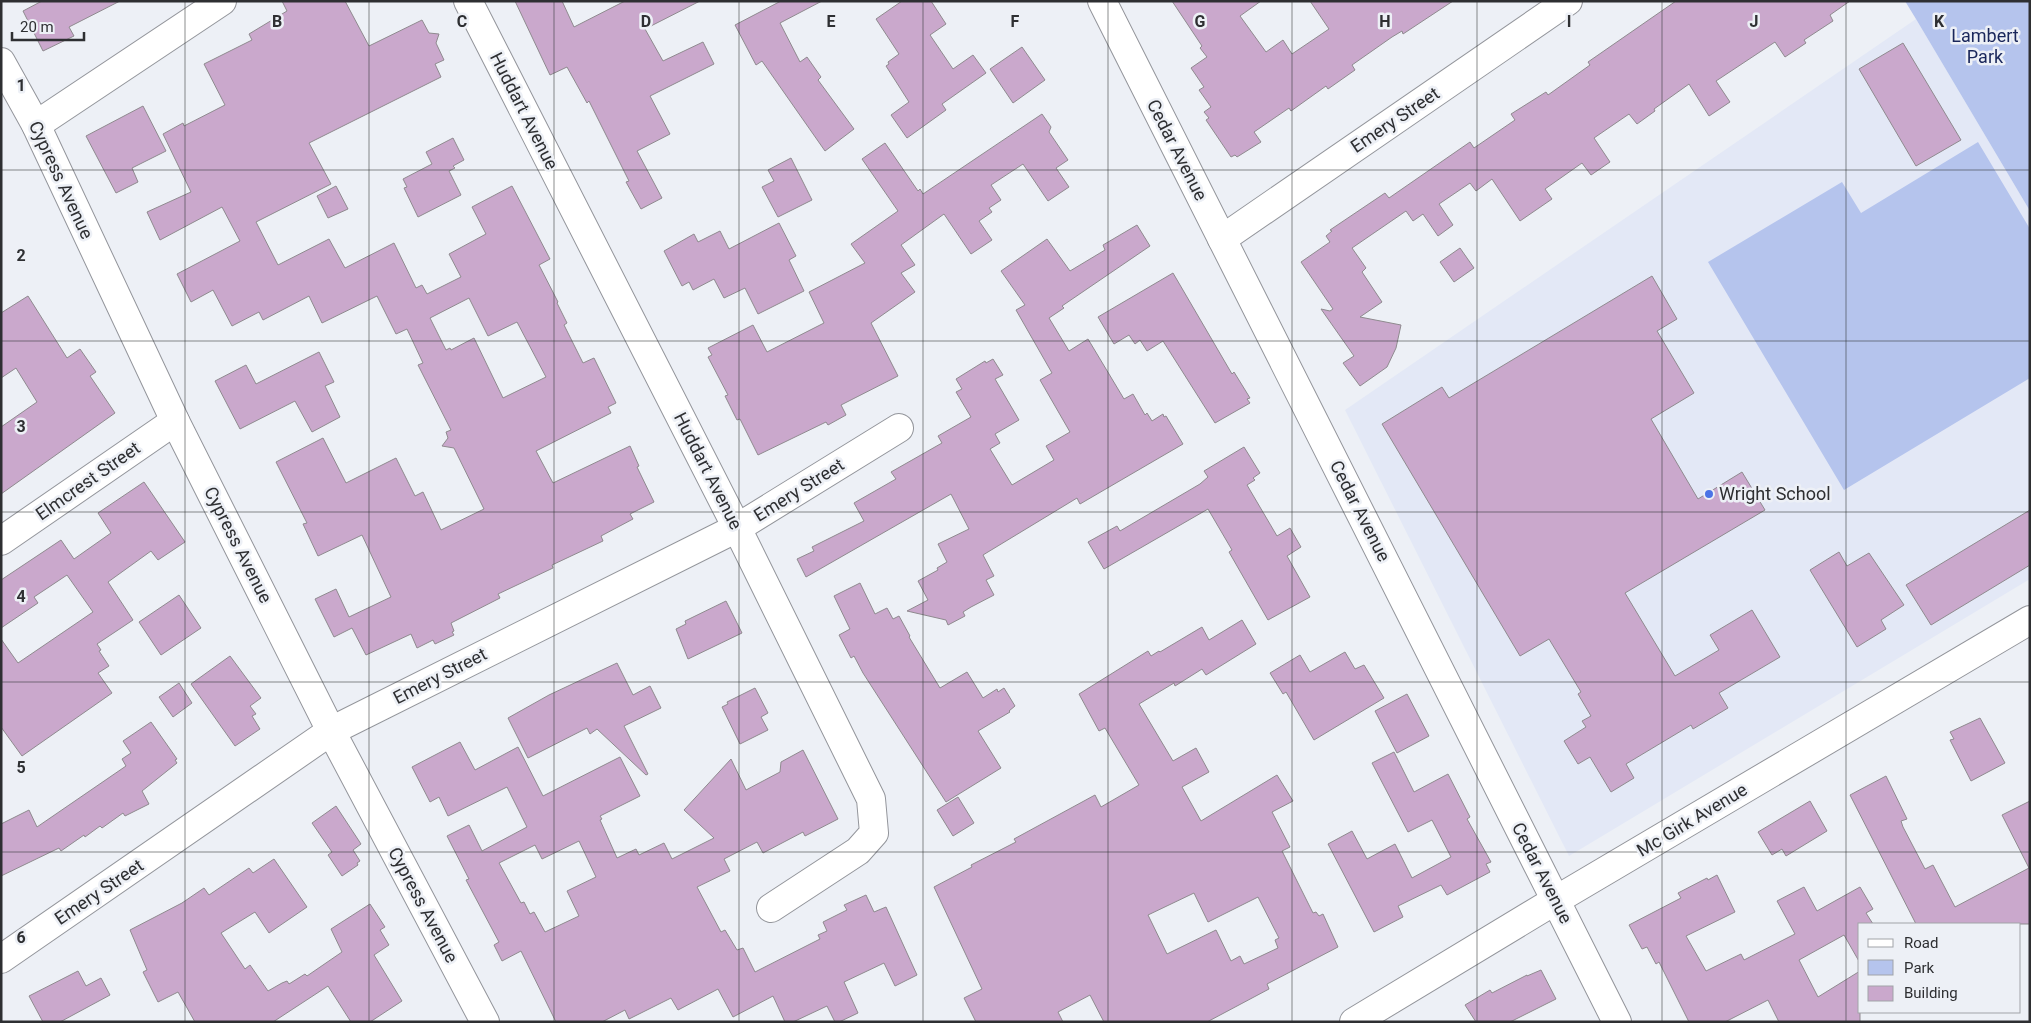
<svg xmlns="http://www.w3.org/2000/svg" width="2031" height="1023" viewBox="0 0 2031 1023" font-family="Roboto,sans-serif">
	<style>
		.built { fill: #e3e8f6 }
		.green { fill: #b5c4ed }
		.building { fill: #caa8cc; stroke: #8f8a8f; fill-rule: evenodd }
		.lines { fill: none; stroke-linecap: round; stroke-linejoin: round }
		.minor-casing { stroke: #93959b; stroke-width: 30 }
		.minor { stroke: #fff; stroke-width: 28 }
		.grid { fill: none; stroke: #2e2f32; stroke-width: 1; stroke-opacity: 0.55 }
		.poi-dot { fill: #4b73e6; stroke: #edf0f6; stroke-width: 2 }
		.labels { text-anchor: middle; stroke-width: 5; stroke-linejoin: round; paint-order: stroke }
		.park-label { font-size: 18px; fill: #1a275b; stroke: #edf0f6 }
		.street-label { font-size: 18px; fill: #2e2f32; stroke: #edf0f6 }
		.poi-label { font-size: 18px; fill: #2e2f32; stroke: #edf0f6; text-anchor: start }
		.grid-label { font-size: 16px; text-anchor: middle; font-weight: bold; fill: #2e2f32; stroke: #edf0f6; stroke-width: 5; stroke-linejoin: round; paint-order: stroke }
	</style>
	<rect width="100%" height="100%" fill="#edf0f6"/>
	<polygon class="built" points="1916,19 2030,211 2030,579 1569,856 1345,410"/>
	<g class="green">
		<polygon points="1905,1 2030,1 2030,211 1916,19"/>
		<polygon points="1978,142 2030,229 2030,378 1844,490 1708,262 1842,182 1861,213"/>
	</g>
	<g class="building">
		<polygon points="42,1 120,1 69,27 74,36 43,51 23,11"/>
		<path d="M 282,1 L 345,1 L 369,46 L 422,20 L 429,33 L 439,34 L 436,43 L 444,60 L 435,64 L 441,77 L 309,143 L 331,184 L 256,222 L 278,265 L 329,239 L 345,268 L 394,243 L 416,288 L 422,285 L 427,294 L 461,277 L 449,254 L 486,234 L 472,207 L 512,186 L 550,259 L 539,265 L 558,302 L 557,303 L 567,323 L 564,325 L 583,363 L 594,358 L 616,403 L 608,407 L 611,413 L 536,451 L 553,483 L 630,446 L 639,466 L 637,467 L 654,502 L 630,514 L 633,519 L 601,536 L 603,541 L 552,565 L 553,568 L 498,594 L 500,598 L 451,623 L 454,631 L 452,632 L 454,635 L 435,644 L 433,640 L 417,648 L 411,634 L 366,655 L 352,628 L 334,637 L 315,599 L 336,589 L 349,617 L 391,597 L 362,535 L 318,556 L 303,524 L 307,523 L 276,462 L 323,438 L 346,483 L 396,458 L 415,496 L 423,492 L 441,530 L 484,509 L 454,448 L 442,446 L 448,438 L 446,432 L 451,430 L 418,365 L 423,363 L 407,329 L 396,334 L 377,296 L 322,323 L 309,296 L 263,320 L 259,312 L 232,326 L 213,290 L 191,302 L 177,274 L 240,241 L 222,207 L 160,240 L 147,212 L 191,192 L 163,134 L 183,123 L 184,126 L 225,105 L 204,64 L 252,40 L 249,34 L 287,11 ZM 469,298 L 488,336 L 517,322 L 546,377 L 503,398 L 474,338 L 451,350 L 450,348 L 446,350 L 430,318 Z"/>
		<polygon points="515,1 562,1 574,27 625,1 700,1 645,29 663,61 703,42 714,64 650,96 670,134 637,151 662,198 641,209 626,182 629,181 589,101 587,103 567,67 550,75"/>
		<polygon points="781,1 822,1 780,23 800,62 807,57 821,77 818,80 854,129 825,151 762,61 756,65 735,25"/>
		<polygon points="902,1 931,1 946,24 930,35 953,69 973,55 986,73 942,104 946,110 907,138 891,115 909,102 886,66 889,64 888,62 899,54 876,19"/>
		<polygon points="1172,1 1261,1 1240,16 1266,52 1283,40 1292,54 1329,29 1310,1 1453,1 1403,34 1402,31 1392,37 1352,65 1355,70 1328,89 1326,86 1291,111 1289,108 1254,132 1261,142 1237,157 1235,155 1231,157 1206,120 1209,118 1204,112 1211,107 1199,90 1204,87 1191,68 1207,57 1200,48 1202,46"/>
		<polygon points="1676,1 1850,1 1830,15 1833,21 1804,40 1806,43 1785,57 1775,42 1716,81 1730,102 1709,116 1689,84 1654,109 1655,111 1637,124 1629,114 1594,138 1610,162 1591,175 1582,163 1545,189 1552,199 1520,221 1492,179 1476,191 1470,183 1439,204 1453,225 1438,236 1423,214 1413,221 1406,211 1352,248 1366,268 1362,272 1382,302 1360,317 1401,325 1396,348 1387,367 1360,386 1343,363 1354,356 1321,309 1330,311 1333,309 1301,262 1330,242 1326,236 1332,231 1330,230 1385,193 1389,198 1470,142 1474,148 1515,120 1511,114 1546,92 1548,95 1590,65 1588,62"/>
		<polygon points="1903,43 1961,140 1916,166 1859,69"/>
		<polygon points="1022,47 1045,80 1013,103 990,69"/>
		<polygon points="143,106 166,151 132,168 138,182 116,193 86,136"/>
		<polygon points="1042,114 1051,127 1049,132 1068,160 1056,168 1069,187 1048,201 1023,164 991,185 1001,200 989,208 992,212 979,221 992,240 971,254 944,214 901,245 915,265 901,273 915,292 871,323 898,376 841,405 846,415 828,425 826,422 758,455 740,419 737,420 725,396 728,395 708,357 712,355 708,348 753,325 767,352 824,323 809,292 865,263 851,244 898,211 862,159 885,143 918,191 920,189 923,194"/>
		<polygon points="453,138 464,160 453,166 455,168 449,171 461,195 418,217 404,188 407,187 403,179 432,164 426,152"/>
		<polygon points="791,158 812,200 778,217 762,187 774,181 768,170"/>
		<polygon points="336,186 348,209 328,218 317,196"/>
		<polygon points="779,223 796,256 789,260 804,291 758,314 745,288 724,298 714,279 693,290 689,282 682,286 664,251 694,234 698,242 720,231 729,249"/>
		<polygon points="1137,225 1150,246 1062,306 1064,308 1049,318 1069,351 1088,339 1124,399 1133,394 1145,415 1147,413 1152,421 1163,414 1164,417 1166,416 1183,444 1080,504 1077,498 983,555 994,576 986,580 994,595 971,607 963,612 965,616 948,625 946,620 907,611 928,600 918,581 938,570 937,568 947,562 938,544 969,529 951,494 806,577 797,559 814,551 812,547 864,521 854,503 896,479 891,472 942,443 938,436 971,417 956,392 962,389 956,379 985,361 986,363 993,359 1003,375 995,379 1019,420 995,434 1000,443 990,449 1012,485 1054,460 1046,446 1070,432 1040,380 1052,373 1016,310 1025,305 1001,271 1047,239 1070,271 1105,250 1103,245"/>
		<polygon points="1460,248 1474,268 1454,282 1440,262"/>
		<polygon points="1173,273 1232,374 1234,372 1250,398 1247,399 1250,403 1215,423 1163,341 1147,351 1140,340 1135,344 1129,335 1114,344 1098,317"/>
		<polygon points="1652,276 1677,319 1657,331 1694,393 1651,419 1698,499 1742,472 1765,510 1625,593 1675,676 1719,650 1710,635 1752,610 1780,657 1719,693 1728,708 1693,729 1691,725 1626,764 1634,778 1611,792 1590,757 1578,764 1564,741 1586,727 1582,721 1591,716 1578,694 1581,692 1549,639 1520,656 1382,424 1442,387 1449,398"/>
		<polygon points="28,296 67,358 80,349 96,372 90,376 115,413 1,494 1,427 37,402 16,368 1,378 1,313"/>
		<polygon points="319,352 334,382 325,386 340,417 312,432 295,401 240,429 215,381 246,365 256,384"/>
		<polygon points="1244,447 1260,473 1253,478 1255,480 1247,485 1277,536 1290,528 1301,547 1287,556 1310,597 1268,620 1229,552 1232,550 1208,509 1104,569 1088,542 1117,526 1120,531 1200,484 1208,477 1204,471"/>
		<polygon points="144,482 185,542 158,560 151,551 108,582 133,620 97,644 101,650 99,651 109,666 98,673 112,693 22,756 1,727 1,639 18,663 93,612 67,575 34,597 38,603 1,628 1,580 61,540 74,559 111,533 98,513"/>
		<polygon points="2030,510 2030,565 1931,625 1906,585"/>
		<polygon points="1839,552 1847,566 1869,553 1904,605 1881,620 1886,629 1857,647 1810,570"/>
		<polygon points="860,583 875,614 887,608 893,619 899,616 910,636 909,637 940,688 967,672 983,698 997,689 998,692 1004,688 1015,706 1009,711 1010,712 978,731 1001,768 946,802 863,673 854,656 851,658 839,635 850,629 834,596"/>
		<polygon points="179,595 201,628 161,655 139,622"/>
		<polygon points="726,601 742,633 688,659 676,629 686,624 685,621"/>
		<path d="M 1242,620 L 1256,644 L 1206,675 L 1202,669 L 1175,686 L 1174,683 L 1139,704 L 1173,761 L 1196,748 L 1209,772 L 1182,787 L 1201,821 L 1277,775 L 1293,801 L 1272,812 L 1290,847 L 1282,851 L 1313,913 L 1316,912 L 1319,916 L 1323,914 L 1338,947 L 1267,984 L 1269,989 L 1207,1022 L 1104,1022 L 1090,995 L 1058,1012 L 1063,1022 L 976,1022 L 964,998 L 982,989 L 934,887 L 972,867 L 971,865 L 1016,842 L 1014,839 L 1095,795 L 1101,807 L 1139,785 L 1105,728 L 1099,731 L 1079,694 L 1148,651 L 1151,656 L 1159,651 L 1160,652 L 1202,627 L 1209,640 ZM 1194,893 L 1208,922 L 1258,897 L 1279,938 L 1275,940 L 1278,948 L 1244,964 L 1240,956 L 1231,961 L 1216,930 L 1167,954 L 1148,915 Z"/>
		<polygon points="1345,652 1355,669 1364,665 1384,698 1314,740 1286,692 1283,694 1270,673 1300,655 1310,672"/>
		<polygon points="230,656 261,698 250,706 256,714 252,716 260,729 235,746 191,684"/>
		<polygon points="617,663 633,695 650,686 661,708 624,726 648,774 646,775 597,729 590,734 587,728 528,758 508,718 549,695"/>
		<polygon points="179,683 192,703 173,717 159,697"/>
		<polygon points="755,688 768,713 761,717 768,730 740,744 722,707 728,704 727,702"/>
		<polygon points="1407,694 1429,736 1397,753 1375,711"/>
		<polygon points="1980,718 2005,763 1971,781 1950,740 1954,739 1950,732"/>
		<polygon points="151,722 177,759 175,760 177,763 142,791 149,804 125,816 123,813 102,828 100,826 85,837 84,835 61,851 59,848 1,876 1,824 29,810 37,827 126,766 122,759 131,753 123,741"/>
		<path d="M 460,742 L 475,770 L 518,747 L 543,796 L 620,757 L 640,796 L 600,816 L 602,819 L 600,820 L 617,858 L 636,849 L 639,855 L 664,843 L 672,859 L 714,838 L 684,810 L 731,759 L 746,790 L 780,772 L 781,762 L 803,750 L 838,819 L 805,836 L 803,832 L 763,853 L 757,842 L 724,859 L 730,871 L 697,887 L 721,932 L 725,930 L 737,950 L 743,948 L 755,972 L 820,939 L 818,935 L 827,931 L 823,922 L 847,910 L 844,905 L 866,895 L 874,912 L 886,907 L 917,975 L 895,986 L 884,963 L 844,982 L 858,1013 L 839,1022 L 835,1022 L 827,1006 L 793,1022 L 785,1022 L 773,996 L 733,1017 L 718,989 L 678,1010 L 671,998 L 629,1019 L 625,1010 L 602,1022 L 556,1022 L 521,951 L 502,961 L 494,945 L 499,942 L 466,880 L 469,879 L 447,836 L 469,825 L 482,851 L 527,827 L 507,787 L 448,816 L 439,797 L 430,802 L 412,767 ZM 579,841 L 596,877 L 567,891 L 579,916 L 545,932 L 534,912 L 530,914 L 524,902 L 521,903 L 499,863 L 535,845 L 542,859 Z"/>
		<polygon points="1394,752 1414,792 1448,774 1470,817 1467,819 1491,862 1486,864 1490,872 1447,895 1441,885 1398,906 1403,917 1374,932 1328,844 1352,831 1367,859 1395,844 1412,878 1451,857 1432,820 1408,832 1372,763"/>
		<polygon points="1886,776 1907,819 1901,821 1903,827 1925,869 1933,865 1955,907 2029,868 2002,815 2030,801 2030,924 1916,924 1850,795"/>
		<polygon points="958,797 974,823 953,836 937,810"/>
		<polygon points="1810,801 1827,831 1786,856 1782,849 1772,855 1758,832"/>
		<polygon points="336,806 361,844 353,850 360,861 357,863 358,865 342,876 328,855 332,852 312,823"/>
		<polygon points="274,859 307,907 269,933 255,912 221,933 245,969 250,965 268,991 282,983 287,981 289,984 305,974 307,976 342,952 331,929 370,904 385,927 380,930 389,945 374,955 402,1001 370,1022 351,1022 328,986 273,1022 195,1022 178,992 158,1002 143,972 147,970 130,930 182,903 204,888 209,895 249,868 253,873"/>
		<polygon points="1717,875 1735,912 1686,936 1706,971 1741,954 1744,960 1795,934 1777,901 1804,887 1817,911 1860,887 1873,909 1866,913 1873,924 1860,924 1860,963 1844,935 1799,960 1818,997 1860,971 1860,1022 1779,1022 1768,1000 1725,1022 1689,1022 1659,962 1656,964 1647,947 1642,949 1629,925 1681,898 1678,893 1707,878 1708,880"/>
		<polygon points="1541,970 1556,999 1510,1022 1476,1022 1465,1005 1490,990 1492,993 1527,975 1527,976"/>
		<polygon points="78,971 86,986 101,978 110,995 60,1022 43,1022 29,996"/>
	</g>
	<g class="lines">
		<defs>
			<g id="minor">
				<polyline points="468,1 737,528 871,799 874,833 858,851 771,908"/>
				<polyline points="1102,1 1617,1022"/>
				<polyline points="1,62 36,125 175,421 331,731 485,1022"/>
				<polyline points="36,125 222,1"/>
				<polyline points="1222,239 1568,1"/>
				<polyline points="1,541 175,421"/>
				<polyline points="1,959 331,731 737,528 899,428"/>
				<polyline points="1354,1022 1556,900 2030,620"/>
			</g>
		</defs>
		<use href="#minor" class="minor-casing"/>
		<use href="#minor" class="minor"/>
	</g>
	<path class="grid" d="M 185,1 L 185,1022M 369,1 L 369,1022M 554,1 L 554,1022M 739,1 L 739,1022M 923,1 L 923,1022M 1108,1 L 1108,1022M 1292,1 L 1292,1022M 1477,1 L 1477,1022M 1662,1 L 1662,1022M 1846,1 L 1846,1022M 1,170 L 2030,170M 1,341 L 2030,341M 1,512 L 2030,512M 1,682 L 2030,682M 1,852 L 2030,852"/>
	<circle class="poi-dot" cx="1709" cy="494" r="5"/>
	<g class="labels">
		<g class="park-label">
			<text x="1985" y="42">Lambert<tspan x="1985" dy="21">Park</tspan></text>
		</g>
		<g class="street-label">
			<text transform="translate(524 111) rotate(63)" y="6">Huddart Avenue</text>
			<text transform="translate(1395 120) rotate(-34)" y="6">Emery Street</text>
			<text transform="translate(1177 150) rotate(63)" y="6">Cedar Avenue</text>
			<text transform="translate(61 180) rotate(65)" y="6">Cypress Avenue</text>
			<text transform="translate(708 471) rotate(63)" y="6">Huddart Avenue</text>
			<text transform="translate(88 481) rotate(-35)" y="6">Elmcrest Street</text>
			<text transform="translate(799 490) rotate(-32)" y="6">Emery Street</text>
			<text transform="translate(1360 511) rotate(63)" y="6">Cedar Avenue</text>
			<text transform="translate(238 545) rotate(63)" y="6">Cypress Avenue</text>
			<text transform="translate(440 676) rotate(-27)" y="6">Emery Street</text>
			<text transform="translate(1692 820) rotate(-31)" y="6">Mc Girk Avenue</text>
			<text transform="translate(1542 873) rotate(63)" y="6">Cedar Avenue</text>
			<text transform="translate(99 892) rotate(-34)" y="6">Emery Street</text>
			<text transform="translate(423 905) rotate(62)" y="6">Cypress Avenue</text>
		</g>
		<g class="poi-label">
			<text x="1719" y="500">Wright School</text>
		</g>
	</g>
	<g class="grid-label">
		<text x="277" y="27">B</text>
		<text x="462" y="27">C</text>
		<text x="646" y="27">D</text>
		<text x="831" y="27">E</text>
		<text x="1015" y="27">F</text>
		<text x="1200" y="27">G</text>
		<text x="1385" y="27">H</text>
		<text x="1569" y="27">I</text>
		<text x="1754" y="27">J</text>
		<text x="1939" y="27">K</text>
		<text x="21" y="91">1</text>
		<text x="21" y="261">2</text>
		<text x="21" y="432">3</text>
		<text x="21" y="602">4</text>
		<text x="21" y="773">5</text>
		<text x="21" y="943">6</text>
	</g>
	<rect width="2031" height="1023" fill="none" stroke="#2e2f32" stroke-width="5"/>
	<rect x="1858" y="923" width="162" height="90" fill="#edf0f6" stroke="#a1a3a8"/>
	<rect x="1868" y="939" width="25" height="8" fill="#ffffff" stroke="#a1a3a8"/>
	<text x="1904" y="948" font-size="15" fill="#2e2f32">Road</text>
	<rect x="1868" y="960" width="25" height="15" fill="#b5c4ed" stroke="#a1a3a8"/>
	<text x="1904" y="973" font-size="15" fill="#2e2f32">Park</text>
	<rect x="1868" y="986" width="25" height="15" fill="#caa8cc" stroke="#a1a3a8"/>
	<text x="1904" y="998" font-size="15" fill="#2e2f32">Building</text>
	<path d="M12 32v8h72v-8" fill="none" stroke="#2e2f32" stroke-width="2.5"/>
	<text x="20" y="32" font-size="15" fill="#2e2f32" stroke="#edf0f6" stroke-width="4" paint-order="stroke">20 m</text>
</svg>
